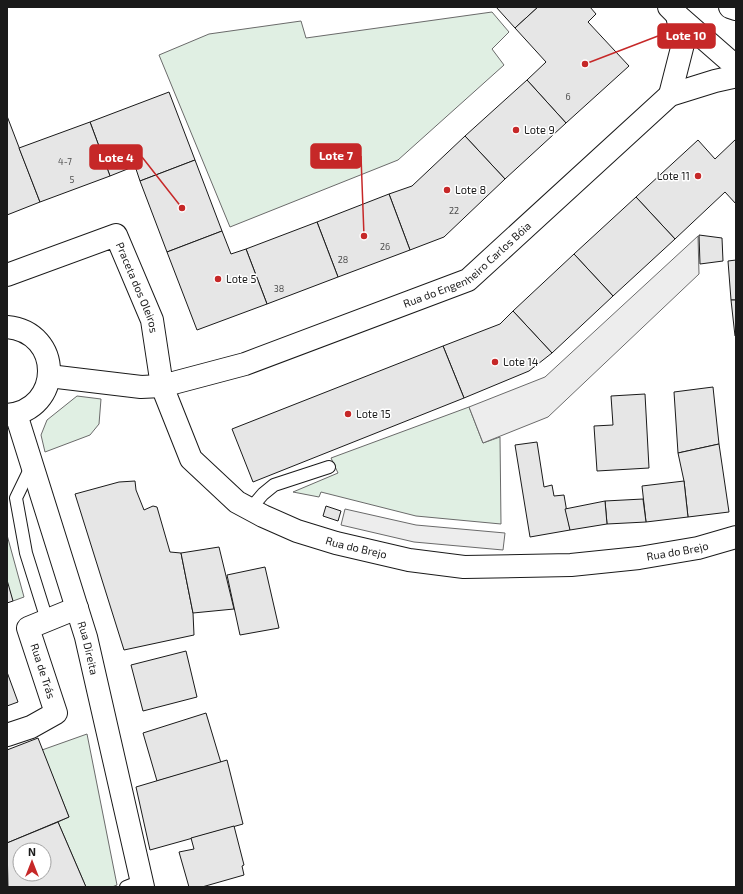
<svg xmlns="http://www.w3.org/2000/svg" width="743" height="894" viewBox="0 0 743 894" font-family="'Exo 2',sans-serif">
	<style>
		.green { fill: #e0efe3; stroke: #6a6a6a }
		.parking { fill: #ededed; stroke: #6a6a6a }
		.building { fill: #e6e6e6; stroke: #1a1a1a; fill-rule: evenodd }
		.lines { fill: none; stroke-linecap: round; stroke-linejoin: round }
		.service-casing { stroke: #1a1a1a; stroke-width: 14 }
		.minor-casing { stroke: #1a1a1a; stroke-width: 24 }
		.secondary-casing { stroke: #1a1a1a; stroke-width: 24 }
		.service { stroke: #fff; stroke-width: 12 }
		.minor { stroke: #fff; stroke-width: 22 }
		.secondary { stroke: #fff; stroke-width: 22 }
		.poi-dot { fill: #c62828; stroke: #fff; stroke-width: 1.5 }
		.labels { text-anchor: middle; stroke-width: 3; stroke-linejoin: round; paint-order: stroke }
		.number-label { font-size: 9px; fill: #4d4d4d }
		.poi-label { font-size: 11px; fill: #1a1a1a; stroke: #fff; text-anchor: start }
		.street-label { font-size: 11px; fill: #1a1a1a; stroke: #fff }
		.leader { fill: none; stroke: #c62828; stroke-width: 1.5 }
		.callout-dot { fill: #c62828; stroke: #fff; stroke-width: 1.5 }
		.callout { fill: #c62828; stroke: #c62828; stroke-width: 1.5 }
		.callout-label { font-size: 12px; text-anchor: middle; font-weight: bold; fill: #fff }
	</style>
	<rect width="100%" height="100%" fill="#fff"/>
	<g class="green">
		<polygon points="492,12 509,32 492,49 504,65 398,160 230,227 159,55 209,34 301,21 306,38"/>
		<polygon points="77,396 101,399 99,424 90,435 45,452 41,435 47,420"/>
		<polygon points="469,407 483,443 500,437 501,524 416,516 321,492 319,497 293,492 338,473 331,458"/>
		<polygon points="7,535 24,597 13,601 7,586"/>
		<polygon points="87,734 117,885 112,887 86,887 58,822 69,817 42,750"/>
	</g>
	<g class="parking">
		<polygon points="698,236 699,274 548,417 483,443 469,407 545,377"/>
		<polygon points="345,509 416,525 505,533 503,550 414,542 341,525"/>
	</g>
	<g class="building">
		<polygon points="496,7 538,7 515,28"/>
		<polygon points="538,7 590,7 596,14 588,22 629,66 566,123 527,80 546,62 515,28"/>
		<polygon points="527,80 566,123 505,179 465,136"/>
		<polygon points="169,92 195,160 140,181 135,166 110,176 90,122"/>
		<polygon points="7,116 40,202 7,215"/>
		<polygon points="90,122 110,176 40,202 19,148"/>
		<polygon points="465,136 505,179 444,237 410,250 389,194 412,186"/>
		<polygon points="736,139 736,204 725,192 675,239 636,197 698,140 715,159"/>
		<polygon points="195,160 222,231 167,252 140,181"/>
		<polygon points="389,194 410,250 338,277 317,222"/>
		<polygon points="636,197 675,239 613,296 574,254"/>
		<polygon points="317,222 338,277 267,304 246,249"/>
		<polygon points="222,231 231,254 246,249 267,304 197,330 167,252"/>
		<polygon points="699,235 722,238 723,261 700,264"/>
		<polygon points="574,254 613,296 552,353 513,311"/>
		<polygon points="736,260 736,300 731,300 728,261"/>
		<polygon points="731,300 736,300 736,335 735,336"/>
		<polygon points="513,311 552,353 529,371 464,398 443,346 500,324"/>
		<polygon points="443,346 464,398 253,482 232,429"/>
		<polygon points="713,387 719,444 678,453 674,392"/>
		<polygon points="645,394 649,468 597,471 594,426 613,425 611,396"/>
		<polygon points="537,442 544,487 552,485 554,496 564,495 570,530 530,537 515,445"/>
		<polygon points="719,444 729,512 688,517 684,481 678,453"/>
		<polygon points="135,481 136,490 144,510 153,506 157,507 170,552 181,553 193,613 194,635 124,650 75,494 119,482"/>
		<polygon points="684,481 688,517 646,522 642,486"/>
		<polygon points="643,499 646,522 607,524 605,501"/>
		<polygon points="605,501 607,524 570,530 565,509"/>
		<polygon points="326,506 341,511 338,521 323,516"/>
		<polygon points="219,547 234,609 193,613 181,553"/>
		<polygon points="265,567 279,628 240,635 227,575"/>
		<polygon points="7,580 13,601 7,603"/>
		<polygon points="186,651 197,697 143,711 131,665"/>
		<polygon points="7,672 18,702 7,706"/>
		<polygon points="206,713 221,763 157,781 143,733"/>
		<polygon points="38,738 69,817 7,843 7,750"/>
		<polygon points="227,760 243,824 150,850 136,787"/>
		<path d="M 58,822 L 86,887 L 8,887 L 7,843 ZM 20,850 L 44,850 L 44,874 L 20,874 Z"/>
		<polygon points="234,826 244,865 242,866 244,875 202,887 189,887 179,852 194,849 191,838"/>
	</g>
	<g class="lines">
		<defs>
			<g id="service">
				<polyline points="32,465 16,498 26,553 47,620"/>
				<polyline points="250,509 263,494 274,485 329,467"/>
				<polyline points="126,887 141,881"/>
			</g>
			<g id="minor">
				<polyline points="669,7 677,15 733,64"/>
				<polyline points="730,7 736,9"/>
				<polyline points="670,95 683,44 677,15"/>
				<path id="s1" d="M 7,275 L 116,235 L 152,320 L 162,386 L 191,459 L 237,502 L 263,516 L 297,531 L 336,543 L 409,560 L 464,567 L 571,565 L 639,558 L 698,548 L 736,537"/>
				<path id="s2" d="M 49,376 L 141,387 L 162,386 L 245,364 L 468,280 L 670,95 L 715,81 L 733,77"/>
				<polyline points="7,735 31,727 56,713 28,628 77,608"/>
			</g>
			<g id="secondary">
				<path d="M 7,327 C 63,332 63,410 7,415"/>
				<path id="s3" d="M 16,414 L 86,637 L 143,887"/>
			</g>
		</defs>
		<use href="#service" class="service-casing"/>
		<use href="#minor" class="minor-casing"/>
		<use href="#secondary" class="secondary-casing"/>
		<use href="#service" class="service"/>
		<use href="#minor" class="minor"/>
		<use href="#secondary" class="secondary"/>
	</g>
	<g class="poi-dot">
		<circle cx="516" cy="130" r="4"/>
		<circle cx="698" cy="176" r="4"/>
		<circle cx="447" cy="190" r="4"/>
		<circle cx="218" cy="279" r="4"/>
		<circle cx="495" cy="362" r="4"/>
		<circle cx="348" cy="414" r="4"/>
	</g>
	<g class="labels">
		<g class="number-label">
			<text x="568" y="100">6</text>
			<text x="65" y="165">4-7</text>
			<text x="72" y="183">5</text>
			<text x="454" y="214">22</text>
			<text x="385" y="250">26</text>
			<text x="343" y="263">28</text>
			<text x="279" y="292">38</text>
		</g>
		<g class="poi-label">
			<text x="524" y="134">Lote 9</text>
			<text x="690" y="180" text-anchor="end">Lote 11</text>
			<text x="455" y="194">Lote 8</text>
			<text x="226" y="283">Lote 5</text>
			<text x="503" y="366">Lote 14</text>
			<text x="356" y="418">Lote 15</text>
		</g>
		<g class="street-label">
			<text dy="4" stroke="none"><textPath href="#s2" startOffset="445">Rua do Engenheiro Carlos Bóia</textPath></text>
			<text dy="4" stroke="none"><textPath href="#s1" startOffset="173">Praceta dos Oleiros</textPath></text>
			<text dy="4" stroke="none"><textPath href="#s1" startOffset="545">Rua do Brejo</textPath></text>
			<text dy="4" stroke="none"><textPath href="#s1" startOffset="869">Rua do Brejo</textPath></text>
			<text dy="4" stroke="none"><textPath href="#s3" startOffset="245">Rua Direita</textPath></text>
			<text transform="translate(43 671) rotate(72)" y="4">Rua de Trás</text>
		</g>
	</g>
	<path class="leader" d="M585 64L658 36M364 236L361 156M182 208L142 157"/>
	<g class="callout-dot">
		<circle cx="585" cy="64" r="4"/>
		<circle cx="364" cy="236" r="4"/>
		<circle cx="182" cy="208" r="4"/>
	</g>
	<g class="callout">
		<rect x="658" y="24" width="57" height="24" rx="4"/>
		<rect x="311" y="144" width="50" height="24" rx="4"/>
		<rect x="90" y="145" width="52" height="24" rx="4"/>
	</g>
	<g class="callout-label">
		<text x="686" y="40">Lote 10</text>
		<text x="336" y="160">Lote 7</text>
		<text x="116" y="162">Lote 4</text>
	</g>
	<rect width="743" height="894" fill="none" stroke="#1a1a1a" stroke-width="16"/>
	<g transform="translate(32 862)"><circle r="19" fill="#ffffff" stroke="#a3a3a3"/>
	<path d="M0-3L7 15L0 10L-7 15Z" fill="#c62828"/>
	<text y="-6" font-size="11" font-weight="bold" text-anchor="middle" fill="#1a1a1a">N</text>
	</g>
</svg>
